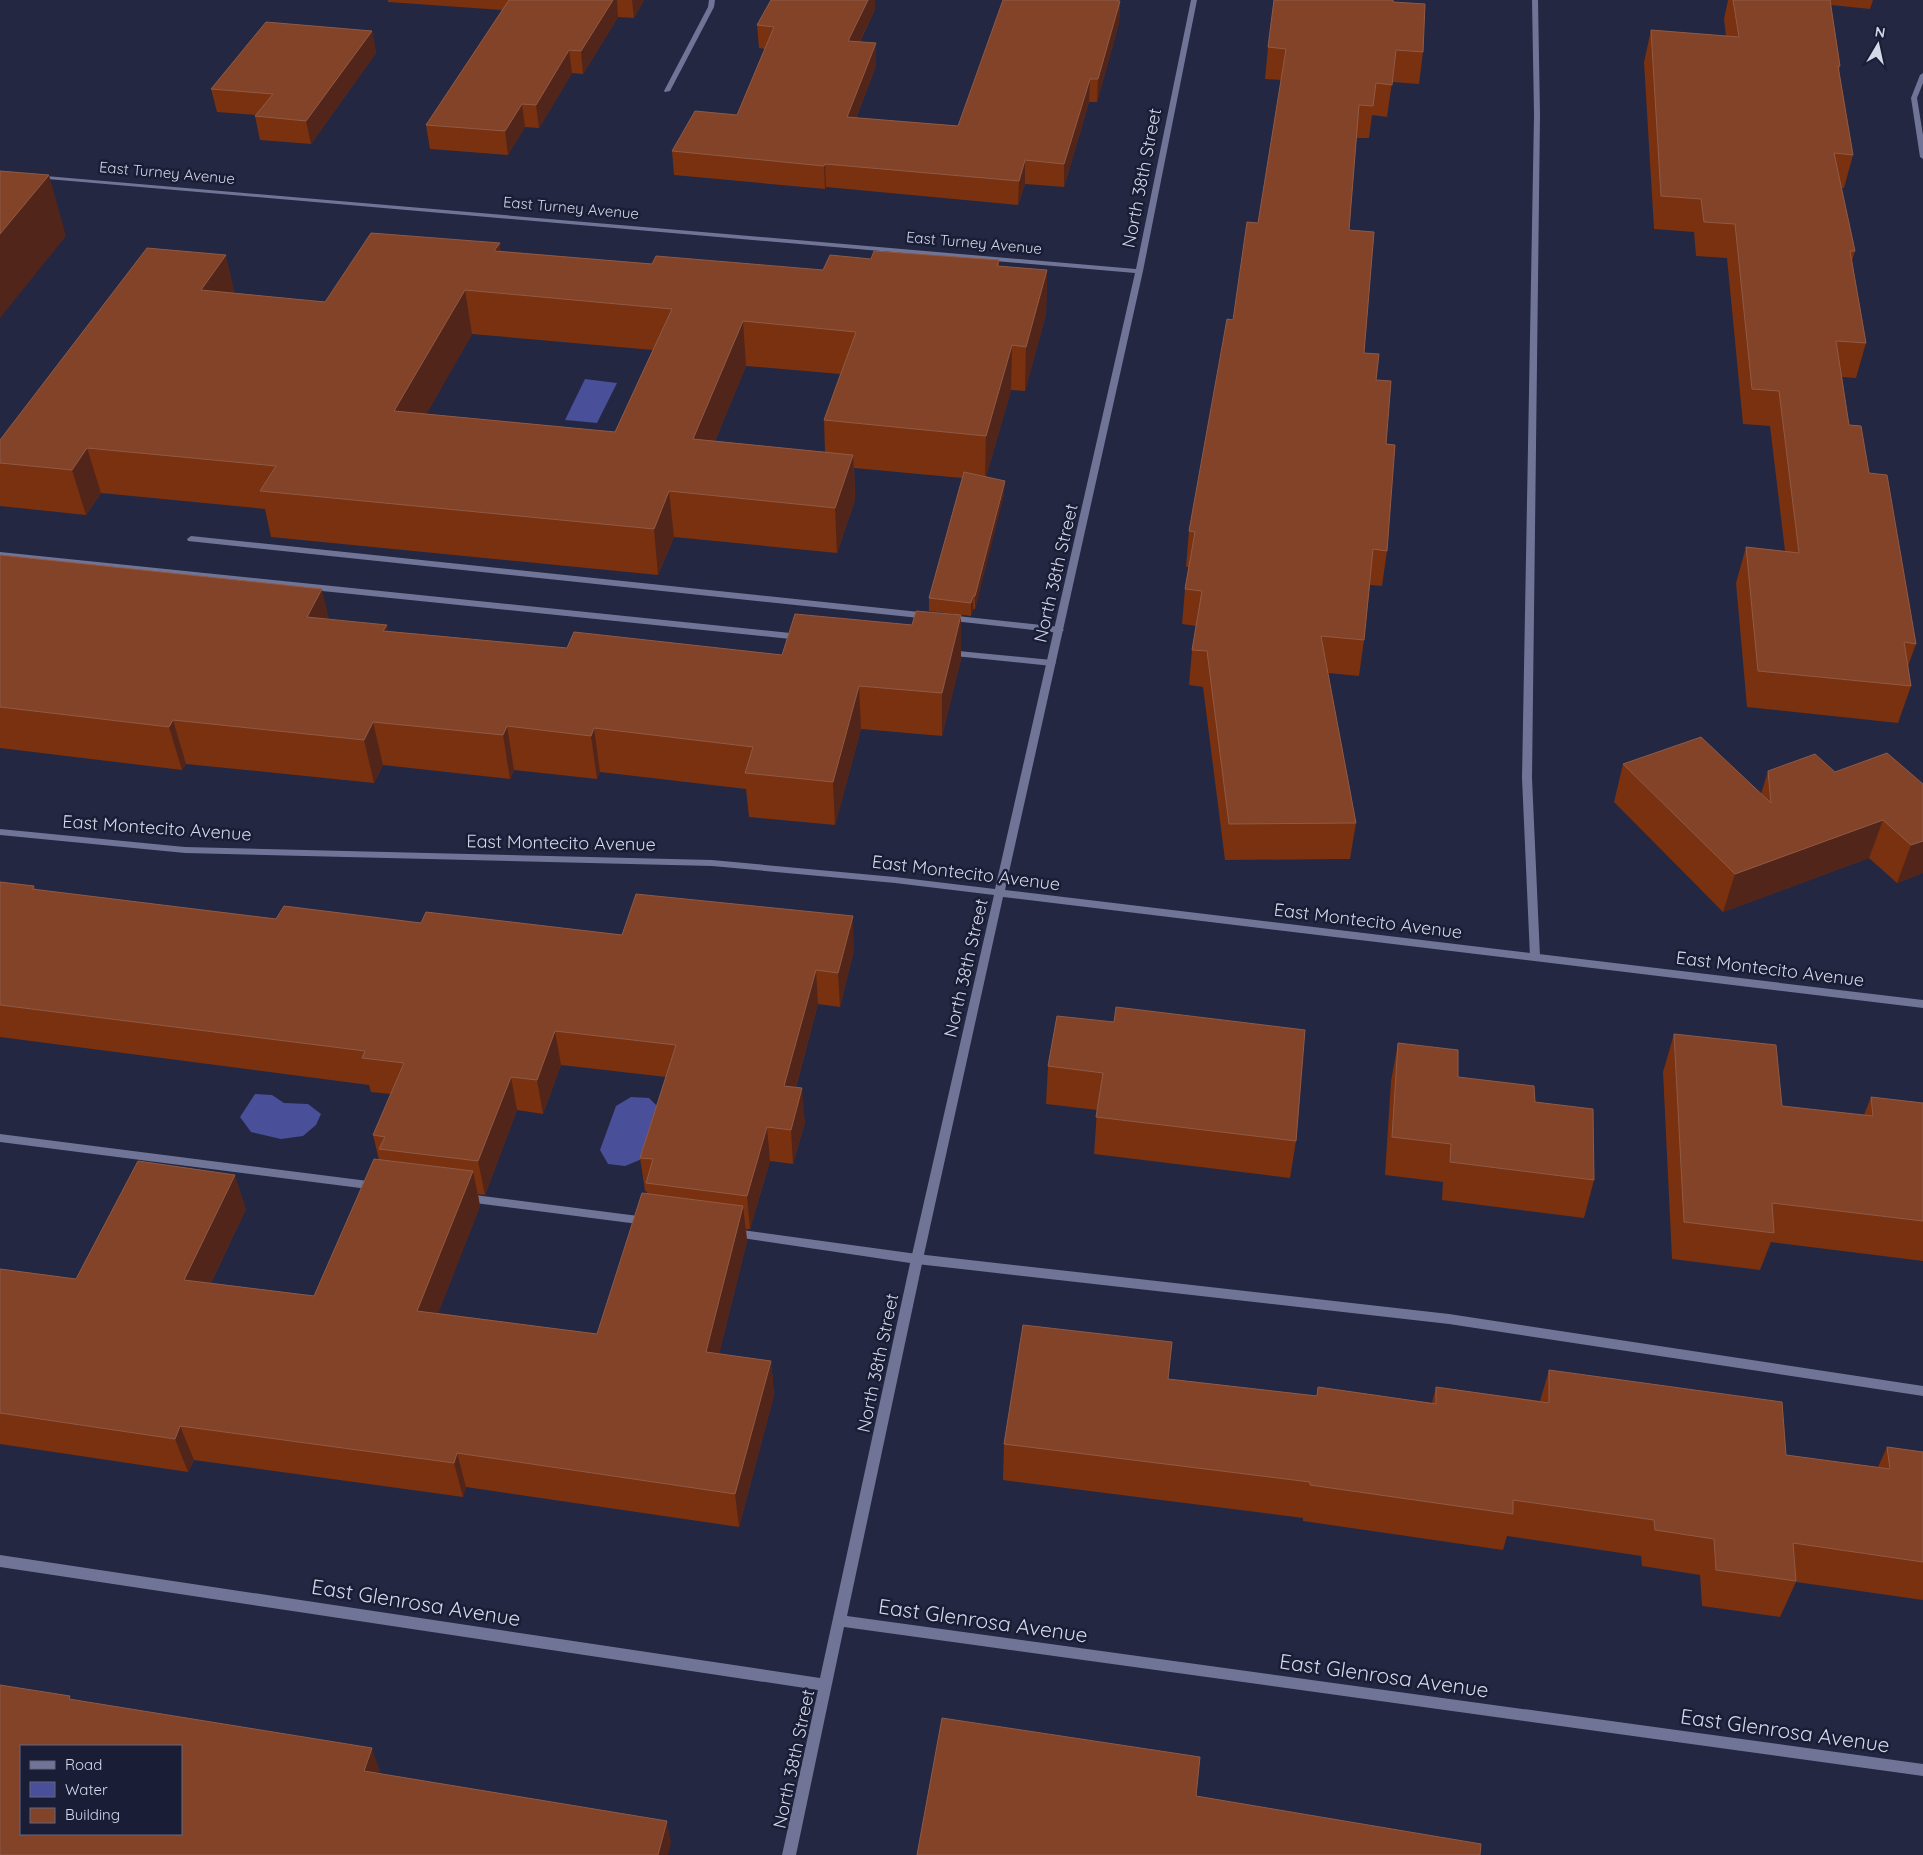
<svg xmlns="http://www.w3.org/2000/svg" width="1923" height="1855" viewBox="0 0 1923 1855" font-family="Quicksand,sans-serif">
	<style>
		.water { fill: #494f98 }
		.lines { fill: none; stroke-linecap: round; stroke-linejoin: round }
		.service { fill: #707597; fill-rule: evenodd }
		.minor { fill: #707597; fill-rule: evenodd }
		.wall { fill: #793110; fill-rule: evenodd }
		.shaded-wall { fill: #52251a }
		.building { fill: #834328; stroke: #8f5a46; fill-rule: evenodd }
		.labels { text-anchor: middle; stroke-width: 5; stroke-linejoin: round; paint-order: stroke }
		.far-street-label { font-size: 15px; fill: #d4d8e9; stroke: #1a1d36 }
		.street-label { font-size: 18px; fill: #d4d8e9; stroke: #1a1d36 }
		.near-street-label { font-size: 21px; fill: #d4d8e9; stroke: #1a1d36 }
	</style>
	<rect width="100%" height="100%" fill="#232741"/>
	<g class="water">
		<polygon points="585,379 617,383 597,423 565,420"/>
		<polygon points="255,1094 272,1095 284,1103 308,1104 321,1114 316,1125 303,1136 281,1139 251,1132 240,1117"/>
		<polygon points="631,1097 649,1098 660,1109 642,1159 625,1166 608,1164 600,1150 616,1106"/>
	</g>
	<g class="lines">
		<g class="service">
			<polygon points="1532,0 1538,0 1540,115 1532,778 1540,957 1535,961 1530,957 1522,778 1534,115"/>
			<polygon points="191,536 929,613 933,616 929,619 188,541 187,539"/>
			<polygon points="0,552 800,634 804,637 800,640 0,558"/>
			<polygon points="948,615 1060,627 1064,630 1060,633 945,620 944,618"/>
			<polygon points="948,650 1052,660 1056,663 1052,666 945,655 944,653 945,651"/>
			<polygon points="0,1134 376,1182 380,1183 382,1186 380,1189 376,1190 0,1142"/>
			<polygon points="467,1194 646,1217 650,1218 652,1221 650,1224 646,1225 467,1202 463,1201 461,1198 463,1195"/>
			<polygon points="735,1229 917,1254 1449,1314 1923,1386 1923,1396 1449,1324 917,1264 735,1237 731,1236 729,1233 731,1230"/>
		</g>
		<g class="minor">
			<polygon points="709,0 715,0 714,7 670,91 665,92 664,91 708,7"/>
			<polygon points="1191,0 1197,0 1143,271 1005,890 1923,1000 1923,1008 1003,897 923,1259 847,1616 1923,1764 1923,1776 844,1627 796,1855 782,1855 818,1690 0,1567 0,1555 820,1678 911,1259 994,895 895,883 712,866 185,853 0,835 0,829 185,847 712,860 895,877 995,889 1135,273 36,178 33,176 34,175 1136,269"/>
			<polygon points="1923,73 1923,83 1917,98 1923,135 1923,159 1920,157 1911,98 1920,75"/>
		</g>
	</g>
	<g class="wall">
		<polygon points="388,0 644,0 634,18 618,17 583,74 572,73 539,128 525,127 508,155 430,149 426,125 502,10 388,2"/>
		<polygon points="1728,0 1873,0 1870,9 1831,5 1840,66 1839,71 1853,155 1844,188 1841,188 1855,251 1852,261 1866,343 1856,378 1842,377 1849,425 1869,473 1916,644 1908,666 1911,686 1898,723 1747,707 1736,583 1746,547 1785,551 1770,426 1743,424 1727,258 1696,256 1694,232 1654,229 1644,62 1651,30 1726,36 1724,19"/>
		<polygon points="1119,1 1120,1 1119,23 1097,102 1089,102 1064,187 1025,184 1018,205 826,187 825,189 674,175 672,151 737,115 765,49 759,48 757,25 875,9 860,42 876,66 856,118 958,126"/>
		<polygon points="1393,2 1423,52 1419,84 1392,82 1387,117 1372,115 1369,138 1356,138 1349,230 1364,353 1376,380 1386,444 1387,551 1382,586 1370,585 1364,640 1359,676 1328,673 1356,823 1350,859 1225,860 1203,687 1189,685 1192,650 1196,626 1182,624 1185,589 1189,567 1186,567 1189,531 1233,320 1258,223 1281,80 1265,79 1268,47"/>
		<polygon points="372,31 376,53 311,144 260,140 255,116 256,115 217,112 211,89"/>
		<path d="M 501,251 L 652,264 L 823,270 L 871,259 L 999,260 L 999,266 L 1047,270 L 1046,314 L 1025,391 L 1011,390 L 986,477 L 1004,494 L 975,609 L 973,609 L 971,616 L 929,611 L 929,598 L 962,478 L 854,468 L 855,500 L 837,553 L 674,537 L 658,575 L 271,537 L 265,509 L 101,493 L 86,515 L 0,506 L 0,440 L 235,293 L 325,302 ZM 472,334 L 653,350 L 615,432 L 426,414 ZM 746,366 L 840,374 L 824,420 L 825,452 L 715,441 Z"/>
		<polygon points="0,555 388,631 567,648 782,655 912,625 961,615 961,659 942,736 861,729 835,825 749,817 746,789 600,772 597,779 514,770 510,779 383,765 374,783 186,764 182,770 0,748"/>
		<polygon points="1623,764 1761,794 1768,771 1835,772 1923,784 1923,873 1897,883 1869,858 1723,912 1614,802"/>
		<path d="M 0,882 L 34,886 L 36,890 L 276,919 L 421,923 L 622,935 L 854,950 L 840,1007 L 818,1004 L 796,1087 L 805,1122 L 793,1164 L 770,1161 L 750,1229 L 746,1229 L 747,1241 L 719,1354 L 771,1361 L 774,1395 L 739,1527 L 466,1487 L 463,1497 L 194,1460 L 188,1472 L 0,1444 L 0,1269 L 76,1279 L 246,1209 L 211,1283 L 314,1296 L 379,1160 L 373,1135 L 391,1094 L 371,1092 L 369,1085 L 0,1037 ZM 561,1065 L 666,1077 L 640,1158 L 645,1191 L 647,1192 L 647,1194 L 597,1334 L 438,1313 L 480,1206 L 478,1194 L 485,1195 L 517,1110 L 543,1114 Z"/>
		<polygon points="1057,1016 1296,1141 1290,1178 1094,1154 1097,1110 1046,1104 1048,1066"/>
		<polygon points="1674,1034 1782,1106 1864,1115 1871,1097 1923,1103 1923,1261 1771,1242 1760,1270 1672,1259 1663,1072"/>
		<polygon points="1398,1043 1458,1077 1535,1102 1594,1180 1584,1218 1442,1200 1443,1182 1385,1175 1391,1081"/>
		<polygon points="1549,1370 1786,1455 1878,1467 1887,1447 1923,1452 1923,1600 1796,1582 1780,1617 1702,1606 1700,1575 1642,1566 1641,1556 1507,1536 1503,1550 1303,1521 1303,1518 1003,1480 1004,1444 1169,1379 1317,1396 1318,1387 1432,1403 1436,1387 1540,1401"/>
	</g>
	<g class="shaded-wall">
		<polygon points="613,0 617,0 618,17 583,74 581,51"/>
		<polygon points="632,0 644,0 634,18"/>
		<polygon points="868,0 875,0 875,9 849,64 848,41"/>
		<polygon points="1120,1 1119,23 1097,102 1098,79"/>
		<polygon points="372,31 376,53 311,144 306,121"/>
		<polygon points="876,43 876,66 847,140 847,117"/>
		<polygon points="569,50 572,73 539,128 536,105"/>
		<polygon points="1090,79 1089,102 1064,187 1064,164"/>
		<polygon points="522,104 525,127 508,155 505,131"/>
		<polygon points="1025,160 1025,184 1018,205 1019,181"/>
		<polygon points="825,164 826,187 825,189 824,166"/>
		<polygon points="49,175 66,236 0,318 0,234"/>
		<polygon points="500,243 506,286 494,251"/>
		<polygon points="226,255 236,298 201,290"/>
		<polygon points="1047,270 1046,314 1025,391 1026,347"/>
		<polygon points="465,290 472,334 403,456 394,411"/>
		<polygon points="743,321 746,366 697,484 693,439"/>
		<polygon points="1012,345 1011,390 985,480 986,436"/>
		<polygon points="87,448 101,493 86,515 72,470"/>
		<polygon points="853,455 855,500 837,553 835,508"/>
		<polygon points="1005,481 1004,494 975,609 975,596"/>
		<polygon points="669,491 674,537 658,575 654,529"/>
		<polygon points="322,589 332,632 307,617"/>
		<polygon points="973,596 973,609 971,616 971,603"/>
		<polygon points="961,615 961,659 942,736 942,693"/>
		<polygon points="387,625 395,668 383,631"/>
		<polygon points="859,686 861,729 835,825 833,782"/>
		<polygon points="173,720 186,764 182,770 169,727"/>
		<polygon points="373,722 383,765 374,783 364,740"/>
		<polygon points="507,726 514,770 510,779 503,735"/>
		<polygon points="594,728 600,772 597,779 591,736"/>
		<polygon points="1883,820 1869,858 1723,912 1735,874"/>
		<polygon points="1923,841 1923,873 1897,883 1911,845"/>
		<polygon points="853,916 854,950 840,1007 838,973"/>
		<polygon points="816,970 818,1004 787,1119 784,1086"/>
		<polygon points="555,1031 561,1065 543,1114 537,1080"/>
		<polygon points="511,1077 517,1110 485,1195 478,1161"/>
		<polygon points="802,1088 805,1122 793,1164 791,1130"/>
		<polygon points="767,1127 770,1161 750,1229 747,1196"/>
		<polygon points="473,1171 480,1206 426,1345 417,1311"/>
		<polygon points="235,1175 246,1209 196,1314 184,1280"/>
		<polygon points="743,1206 747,1241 711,1386 706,1352"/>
		<polygon points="771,1361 774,1395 739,1527 735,1494"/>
		<polygon points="180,1426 194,1460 188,1472 175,1439"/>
		<polygon points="457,1453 466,1487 463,1497 454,1463"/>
		<polygon points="372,1748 380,1771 372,1794 364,1771"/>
		<polygon points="667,1821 671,1843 668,1855 658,1855"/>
	</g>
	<g class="building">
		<polygon points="509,0 613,0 581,51 569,50 536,105 522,104 505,131 426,125"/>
		<polygon points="771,0 868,0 848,41 876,43 847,117 958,126 1003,0 1115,0 1120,1 1098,79 1090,79 1064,164 1025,160 1019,181 825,164 824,166 672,151 695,111 737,115 774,27 757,25"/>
		<polygon points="1274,0 1393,0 1393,2 1425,4 1423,52 1396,50 1392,85 1376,83 1373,106 1359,105 1349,230 1374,232 1364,353 1379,354 1376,380 1391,381 1386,444 1395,445 1387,551 1373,549 1364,640 1321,636 1356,823 1229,824 1207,651 1192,650 1202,591 1185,589 1195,532 1189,531 1227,319 1233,320 1247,222 1258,223 1286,49 1268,47"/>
		<polygon points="1733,0 1830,0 1840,66 1838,66 1853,155 1834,153 1855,251 1850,251 1866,343 1836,341 1849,425 1861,426 1869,473 1887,475 1916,644 1904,642 1911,686 1758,671 1746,547 1799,553 1779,391 1752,389 1735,224 1704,222 1701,199 1661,196 1651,30 1739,37"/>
		<polygon points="266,22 372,31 306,121 255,116 273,94 211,89"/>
		<polygon points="0,171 49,175 0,234"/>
		<path d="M 371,233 L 500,243 L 494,251 L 652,264 L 656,256 L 823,270 L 830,255 L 871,259 L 874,251 L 999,260 L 997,266 L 1047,270 L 1026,347 L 1012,345 L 986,436 L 824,420 L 856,332 L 743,321 L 693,439 L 853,455 L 835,508 L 669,491 L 654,529 L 260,491 L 276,466 L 87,448 L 72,470 L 0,463 L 0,440 L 147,248 L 226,255 L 201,290 L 325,302 ZM 465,290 L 672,309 L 615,432 L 394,411 Z"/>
		<polygon points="964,472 1005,481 975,596 973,596 971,603 929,598"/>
		<polygon points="0,555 322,589 307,617 387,625 383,631 567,648 574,632 782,655 795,614 912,625 916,611 961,615 942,693 859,686 833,782 745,773 753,747 594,728 591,736 507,726 503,735 373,722 364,740 173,720 169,727 0,707"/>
		<polygon points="1701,737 1771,803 1768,771 1815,754 1835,772 1887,753 1923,784 1923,841 1911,845 1883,820 1735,874 1623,764"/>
		<polygon points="0,882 34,886 32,889 276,919 284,906 421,923 426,912 622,935 636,894 853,916 838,973 816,970 784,1086 802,1088 791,1130 767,1127 747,1196 646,1183 653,1159 640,1158 676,1045 555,1031 537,1080 511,1077 478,1161 379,1149 385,1137 373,1135 404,1063 362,1058 365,1051 0,1005"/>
		<polygon points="1116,1007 1305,1030 1296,1141 1096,1117 1103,1073 1048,1066 1057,1016 1114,1022"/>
		<polygon points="1674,1034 1776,1045 1782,1106 1873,1116 1871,1097 1923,1103 1923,1221 1772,1203 1774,1233 1684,1222"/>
		<polygon points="1398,1043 1458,1050 1458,1077 1534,1086 1535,1102 1593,1109 1594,1180 1450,1162 1451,1144 1392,1137"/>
		<polygon points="374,1159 473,1171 417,1311 597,1334 642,1193 743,1206 706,1352 771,1361 735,1494 457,1453 454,1463 180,1426 175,1439 0,1413 0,1269 76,1279 138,1161 235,1175 184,1280 314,1296"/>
		<polygon points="1023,1325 1172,1342 1168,1379 1317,1396 1318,1387 1436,1404 1436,1387 1549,1403 1549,1370 1782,1402 1786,1455 1890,1469 1887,1447 1923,1452 1923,1562 1793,1543 1796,1581 1716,1570 1714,1539 1655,1530 1654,1520 1513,1500 1513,1514 1310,1485 1310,1482 1004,1444"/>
		<path d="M 0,1685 L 70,1696 L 69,1699 L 372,1748 L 364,1771 L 667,1821 L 658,1855 L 0,1855 ZM 21,1746 L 181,1746 L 181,1834 L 21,1834 Z"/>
		<polygon points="942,1718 1200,1757 1196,1796 1481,1844 1480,1855 917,1855"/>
	</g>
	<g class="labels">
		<g class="far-street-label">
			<text transform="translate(167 173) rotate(5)" y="5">East Turney Avenue</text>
			<text transform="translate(571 208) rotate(5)" y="5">East Turney Avenue</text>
			<text transform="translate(974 243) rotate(5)" y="5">East Turney Avenue</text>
		</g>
		<g class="street-label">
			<text transform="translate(1142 178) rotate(-79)" y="6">North 38th Street</text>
			<text transform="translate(1056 573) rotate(-77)" y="6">North 38th Street</text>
			<text transform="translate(157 828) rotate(4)" y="6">East Montecito Avenue</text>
			<text transform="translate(561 843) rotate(1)" y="6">East Montecito Avenue</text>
			<text transform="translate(966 873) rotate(7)" y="6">East Montecito Avenue</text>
			<text transform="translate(1368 921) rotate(7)" y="6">East Montecito Avenue</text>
			<text transform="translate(966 968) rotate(-77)" y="6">North 38th Street</text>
			<text transform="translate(1770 969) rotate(7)" y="6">East Montecito Avenue</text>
			<text transform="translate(878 1363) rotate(-78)" y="6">North 38th Street</text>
			<text transform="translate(794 1759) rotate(-78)" y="6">North 38th Street</text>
		</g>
		<g class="near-street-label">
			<text transform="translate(416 1603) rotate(9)" y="7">East Glenrosa Avenue</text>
			<text transform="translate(983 1621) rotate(8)" y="7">East Glenrosa Avenue</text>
			<text transform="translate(1384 1676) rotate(8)" y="7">East Glenrosa Avenue</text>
			<text transform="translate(1785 1731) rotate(8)" y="7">East Glenrosa Avenue</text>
		</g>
	</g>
	<rect x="20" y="1745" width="162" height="90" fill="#1a1d36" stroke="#64687e"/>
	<rect x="30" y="1761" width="25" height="8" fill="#707597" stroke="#64687e"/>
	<text x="65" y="1770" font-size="15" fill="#d4d8e9">Road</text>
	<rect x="30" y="1782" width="25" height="15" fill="#494f98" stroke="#64687e"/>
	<text x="65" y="1795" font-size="15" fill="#d4d8e9">Water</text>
	<rect x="30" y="1808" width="25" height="15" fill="#834328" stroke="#64687e"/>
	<text x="65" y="1820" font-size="15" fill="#d4d8e9">Building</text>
	<g transform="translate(1878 45) rotate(9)" stroke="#1a1d36" stroke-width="4" paint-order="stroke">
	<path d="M0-4L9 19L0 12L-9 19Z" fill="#d4d8e9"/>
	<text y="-8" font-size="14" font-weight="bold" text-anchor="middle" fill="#d4d8e9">N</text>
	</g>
</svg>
